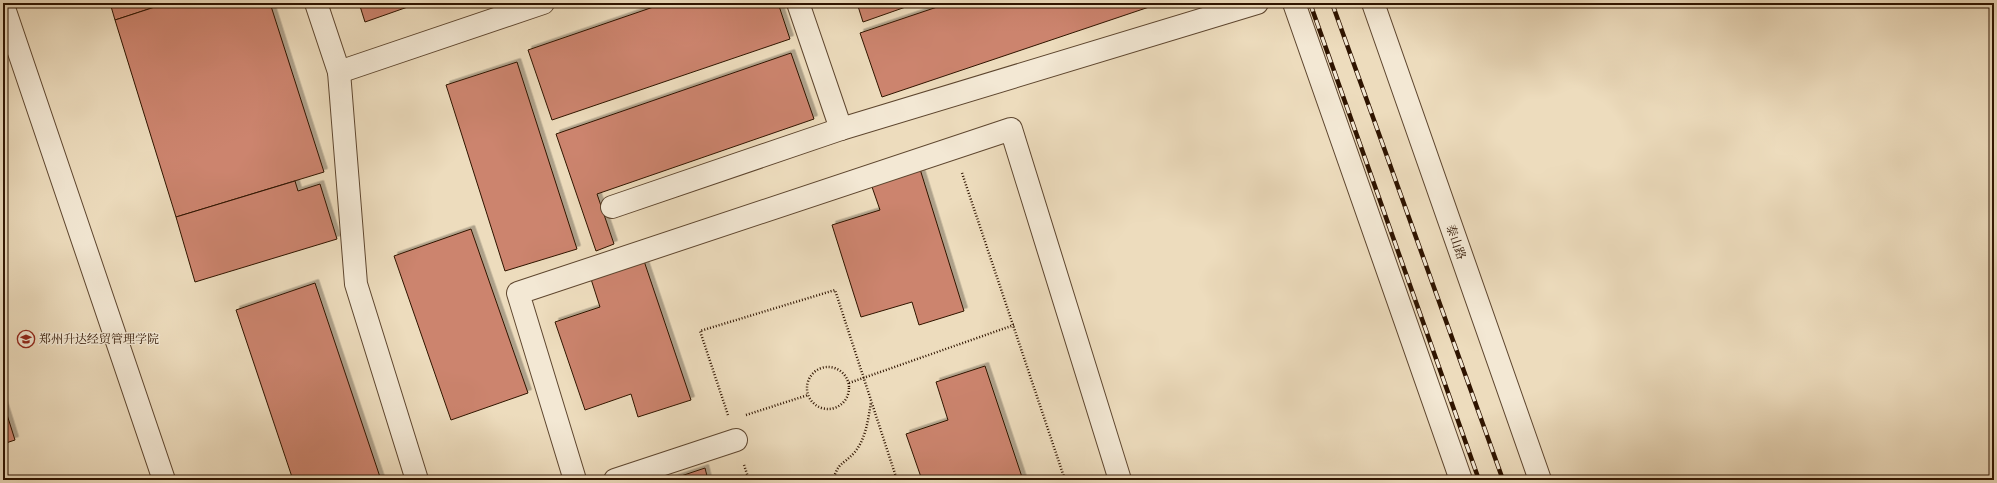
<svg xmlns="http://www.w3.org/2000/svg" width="1997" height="483" viewBox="0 0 1997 483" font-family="'Gentium Book Plus','Noto Serif SC',serif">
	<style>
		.building { fill: #cc846e; stroke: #2f1400; filter: url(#shadow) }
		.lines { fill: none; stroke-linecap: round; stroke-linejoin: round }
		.minor-casing { stroke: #5e462f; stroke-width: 24 }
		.path { stroke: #2f1400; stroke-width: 2.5; stroke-dasharray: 1 2; stroke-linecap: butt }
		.minor { stroke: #f3e8d4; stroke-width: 22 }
		.rail-casing { stroke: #2f1400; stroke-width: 4.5 }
		.rail { stroke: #f3e8d4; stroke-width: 3; stroke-dasharray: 9; stroke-linecap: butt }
		.labels { text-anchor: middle; stroke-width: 3; stroke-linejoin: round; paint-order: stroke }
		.street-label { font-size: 12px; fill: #2f1400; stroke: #f3e8d4 }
		.poi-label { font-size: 12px; fill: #2f1400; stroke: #f3e8d4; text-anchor: start }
	</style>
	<defs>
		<filter id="shadow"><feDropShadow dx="3.5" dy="-3.5" stdDeviation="0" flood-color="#0004"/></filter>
	</defs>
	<rect width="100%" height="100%" fill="#eddcbd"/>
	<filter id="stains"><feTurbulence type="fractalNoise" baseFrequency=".005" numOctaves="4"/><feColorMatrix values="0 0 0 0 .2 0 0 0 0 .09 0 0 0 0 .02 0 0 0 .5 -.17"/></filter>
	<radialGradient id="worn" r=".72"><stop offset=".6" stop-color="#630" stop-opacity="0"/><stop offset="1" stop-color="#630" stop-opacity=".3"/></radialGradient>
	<g class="building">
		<polygon points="110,3 167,3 115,20"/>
		<polygon points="167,3 270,3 324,172 176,217 115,20"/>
		<polygon points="359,3 419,3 365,22"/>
		<polygon points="665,3 778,3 790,39 552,120 528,50"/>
		<polygon points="857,3 917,3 863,22"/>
		<polygon points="949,3 1161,3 882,97 860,33"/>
		<polygon points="791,53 814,119 597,194 614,244 596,251 556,134"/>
		<polygon points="517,62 577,249 505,271 446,85"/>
		<polygon points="920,169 964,311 919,325 912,302 861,317 832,225 880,210 871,184"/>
		<polygon points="295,181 298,191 320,184 337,239 195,282 176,217"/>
		<polygon points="471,229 528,393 451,420 394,256"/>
		<polygon points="643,258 691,400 638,417 631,394 585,410 555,322 600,307 590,276"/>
		<polygon points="315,283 381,480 293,480 236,310"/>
		<polygon points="985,366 1023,480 922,480 906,434 948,420 936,382"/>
		<polygon points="3,402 15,440 3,444"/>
		<polygon points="705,468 708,480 669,480"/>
	</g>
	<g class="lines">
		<defs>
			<g id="minor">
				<polyline points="316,3 339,72 543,3"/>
				<polyline points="798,3 841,129"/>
				<polyline points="1294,3 1461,480"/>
				<polyline points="1373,3 1540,480"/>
				<polyline points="3,5 164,480"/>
				<polyline points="339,72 356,284 417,480"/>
				<polyline points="612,207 841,129 1257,3"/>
				<polyline points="575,480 518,293 1011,129 1120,480"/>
				<polyline points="615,480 736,440"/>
			</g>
		</defs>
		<use href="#minor" class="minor-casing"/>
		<g class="path">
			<polyline points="962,173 1065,480"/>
			<circle cx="828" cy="388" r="21"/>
			<polyline points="849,383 1014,325"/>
			<polyline points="728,415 700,331 835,290 897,480"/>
			<polyline points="746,415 808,395"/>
			<polyline points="744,465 749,480"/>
			<path d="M 833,480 C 839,461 842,466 854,453 C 866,439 868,420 871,402"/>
		</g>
		<use href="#minor" class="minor"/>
		<defs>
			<g id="rail">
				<polyline points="1310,3 1479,480"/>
				<polyline points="1332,3 1503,480"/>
			</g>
		</defs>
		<use href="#rail" class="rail-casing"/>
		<use href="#rail" class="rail"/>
	</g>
	<defs>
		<symbol id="university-ring" viewBox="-11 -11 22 22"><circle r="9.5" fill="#f3e8d4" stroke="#8f2418" stroke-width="1.5"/><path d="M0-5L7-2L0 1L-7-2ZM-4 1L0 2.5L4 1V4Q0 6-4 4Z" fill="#8f2418"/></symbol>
	</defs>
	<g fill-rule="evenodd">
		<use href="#university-ring" x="16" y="329" width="20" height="20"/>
	</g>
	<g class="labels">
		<g class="street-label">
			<text transform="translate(1456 242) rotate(71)" y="4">泰山路</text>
		</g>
		<g class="poi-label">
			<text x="39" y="343">郑州升达经贸管理学院</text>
		</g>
	</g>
	<rect width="1997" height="483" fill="none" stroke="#eddcbd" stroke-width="16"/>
	<rect x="4" y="4" width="1989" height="475" fill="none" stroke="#2f1400" stroke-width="2"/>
	<rect x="8" y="8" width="1981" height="467" fill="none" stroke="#2f1400"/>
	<rect width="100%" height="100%" filter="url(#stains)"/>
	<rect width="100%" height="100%" fill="url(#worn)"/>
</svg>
